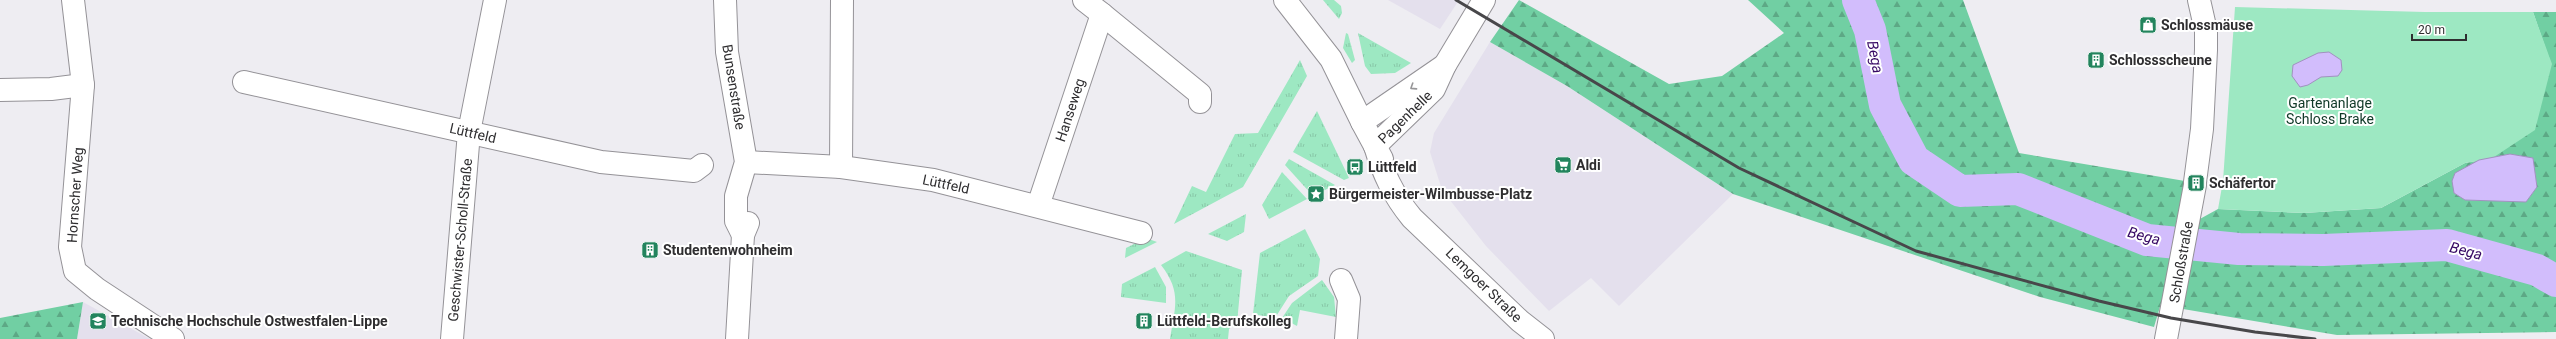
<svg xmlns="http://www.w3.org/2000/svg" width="2556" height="339" viewBox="0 0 2556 339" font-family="Roboto,sans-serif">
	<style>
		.built { fill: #e4e0ed }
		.grass { fill: url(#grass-tufts) }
		.forest { fill: url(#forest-firs) }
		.green { fill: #9de8c2 }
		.water { fill: #d2bdfc; stroke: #a192bf }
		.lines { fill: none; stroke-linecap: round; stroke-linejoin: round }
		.river { stroke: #d2bdfc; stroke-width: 32 }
		.minor-casing { stroke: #949297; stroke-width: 24 }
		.major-casing { stroke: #949297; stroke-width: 24 }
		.minor { stroke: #fff; stroke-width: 22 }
		.major { stroke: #fff; stroke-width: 22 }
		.rail { stroke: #48474a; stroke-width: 3 }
		.oneway { stroke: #979698 }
		.labels { text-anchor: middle; stroke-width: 4; stroke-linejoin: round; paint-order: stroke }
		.poi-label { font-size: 14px; font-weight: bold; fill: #2f2e30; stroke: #fff; text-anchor: start }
		.street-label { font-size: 14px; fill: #2f2e30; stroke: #fff }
		.park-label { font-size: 14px; fill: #0f3927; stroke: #fff }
		.water-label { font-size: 15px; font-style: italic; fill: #370964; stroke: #fff }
	</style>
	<defs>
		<pattern id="grass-tufts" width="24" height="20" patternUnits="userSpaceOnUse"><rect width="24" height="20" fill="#9de8c2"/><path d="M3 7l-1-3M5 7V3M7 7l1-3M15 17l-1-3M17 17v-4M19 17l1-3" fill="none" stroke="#88c7a7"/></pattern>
		<pattern id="forest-firs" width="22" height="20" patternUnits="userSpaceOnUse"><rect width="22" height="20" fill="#71cfa3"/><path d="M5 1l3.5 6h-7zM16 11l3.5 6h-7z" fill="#5da885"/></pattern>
	</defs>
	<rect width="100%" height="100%" fill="#eeedf2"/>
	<g class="built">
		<polygon points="1388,0 1459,0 1440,29"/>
		<polygon points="1490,42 1567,86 1733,194 1619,306 1591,278 1549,311 1486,246 1442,190 1430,152 1434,133"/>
		<polygon points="83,302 150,339 77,339"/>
	</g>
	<g class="grass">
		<polygon points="1323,0 1334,0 1341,6 1342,13 1339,19"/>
		<polygon points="1346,33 1348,34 1355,60 1352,63 1343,48"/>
		<polygon points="1358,33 1411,63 1395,73 1371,74 1365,66"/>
		<polygon points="1300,60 1307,76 1243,187 1174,224 1192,186 1206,192 1235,134 1258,133"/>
		<polygon points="1317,111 1349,178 1344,180 1293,152"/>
		<polygon points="1289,159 1335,185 1313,196 1285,165"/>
		<polygon points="1282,172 1307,199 1269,219 1262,205"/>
		<polygon points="1246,214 1244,232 1227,241 1208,234"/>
		<polygon points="1305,229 1320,259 1318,276 1289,296 1275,318 1253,314 1260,253"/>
		<polygon points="1146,238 1157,242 1125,258 1126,248"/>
		<path d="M 1186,251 L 1242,270 L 1237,323 L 1229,329 L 1228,339 L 1170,339 C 1175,307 1182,292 1161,265 Z"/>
		<polygon points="1155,267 1166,287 1166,303 1121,297 1122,284"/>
		<polygon points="1322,280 1334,297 1336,317 1300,310 1297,326 1282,318 1292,303"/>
	</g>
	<g class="forest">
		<polygon points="1519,0 1669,84 1722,76 1784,33 1748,0 1963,0 2019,153 2185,181 2175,228 2172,266 2154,327 2040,297 1733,194 1567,86 1490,42"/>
		<polygon points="2533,12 2556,12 2556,332 2337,335 2183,309 2198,220 2218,209 2304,213 2381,208 2465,163 2493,158 2551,64"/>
		<polygon points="83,302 77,339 0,339 0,318"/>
	</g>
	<path class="green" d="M 2235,7 L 2425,12 L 2533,12 L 2552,64 L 2535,130 L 2494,157 L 2510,154 L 2533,158 L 2537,187 L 2526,202 L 2465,200 L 2454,193 C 2451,167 2462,174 2477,161 L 2465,163 L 2381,208 L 2304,213 L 2218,209 L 2223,181 Z"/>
	<g class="water">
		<polygon points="2329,52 2341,60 2342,70 2338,76 2321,77 2308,85 2300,87 2292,76 2293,65 2318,53"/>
		<polygon points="2510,154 2533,158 2537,187 2526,202 2465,200 2454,193 2452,181 2455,173 2479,160"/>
	</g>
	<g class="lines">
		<polyline class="river" points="1858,0 1870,30 1885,105 1914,160 1960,191 2018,189 2147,240 2239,249 2323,250 2447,245 2537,270 2556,281"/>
		<defs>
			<g id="minor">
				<polyline points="73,0 83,85 70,247 75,271 97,289 173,339"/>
				<polyline points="725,0 727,52 746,162 736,196 736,221 743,235"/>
				<polyline points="1285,0 1331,59 1362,122"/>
				<polyline points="1102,14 1200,94 1200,102"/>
				<polyline points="244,82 601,162 694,171 702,165"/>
				<polyline points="0,90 51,89 83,85"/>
				<polyline points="746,162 841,167 933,180 1141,233"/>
				<polyline points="841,167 842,0"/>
				<polyline points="2195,182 2202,129 2206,50 2206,31 2199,0"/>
				<polyline points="1038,206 1102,14 1084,0"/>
				<polyline points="1341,280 1349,299 1346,339"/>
				<polyline points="452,339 469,132 495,0"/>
				<polyline points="737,339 743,235 748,223"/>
				<polyline points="2166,339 2195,185"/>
			</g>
			<g id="major">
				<path d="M 1375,146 C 1383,173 1393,195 1412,218 L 1520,321 L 1543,339"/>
				<polyline points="1375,146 1434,89 1445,65 1484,0"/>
				<polyline points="1382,159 1362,122 1445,65"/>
			</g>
		</defs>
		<use href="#minor" class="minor-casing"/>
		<use href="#major" class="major-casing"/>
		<use href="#minor" class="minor"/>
		<use href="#major" class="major"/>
		<polyline class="rail" points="1456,0 1739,168 1916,251 2099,301 2171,318 2255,332 2315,339"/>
	</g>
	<defs><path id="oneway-chevron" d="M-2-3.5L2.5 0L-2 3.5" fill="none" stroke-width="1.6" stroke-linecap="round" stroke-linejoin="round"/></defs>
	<use class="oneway" href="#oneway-chevron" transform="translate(1413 87) rotate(147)"/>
	<defs>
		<symbol id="shop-square" viewBox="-11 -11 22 22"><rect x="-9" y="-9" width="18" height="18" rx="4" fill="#22845d" stroke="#fff"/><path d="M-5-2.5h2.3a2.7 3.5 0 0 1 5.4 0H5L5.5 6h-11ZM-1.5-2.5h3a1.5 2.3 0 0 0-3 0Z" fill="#fff"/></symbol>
		<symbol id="building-square" viewBox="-11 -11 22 22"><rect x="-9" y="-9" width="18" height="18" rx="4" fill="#22845d" stroke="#fff"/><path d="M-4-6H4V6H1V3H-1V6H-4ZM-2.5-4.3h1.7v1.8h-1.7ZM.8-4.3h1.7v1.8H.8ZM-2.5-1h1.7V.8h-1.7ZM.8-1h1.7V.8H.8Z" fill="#fff"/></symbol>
		<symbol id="supermarket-square" viewBox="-11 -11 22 22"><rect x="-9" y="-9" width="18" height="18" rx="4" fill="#22845d" stroke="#fff"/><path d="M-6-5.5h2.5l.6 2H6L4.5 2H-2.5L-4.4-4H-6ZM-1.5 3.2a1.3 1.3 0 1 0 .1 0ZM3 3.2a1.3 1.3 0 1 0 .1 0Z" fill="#fff"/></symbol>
		<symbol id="bus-square" viewBox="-11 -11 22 22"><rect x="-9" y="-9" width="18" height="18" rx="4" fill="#22845d" stroke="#fff"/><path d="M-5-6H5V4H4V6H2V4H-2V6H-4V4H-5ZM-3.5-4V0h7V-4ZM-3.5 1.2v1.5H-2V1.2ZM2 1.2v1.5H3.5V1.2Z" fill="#fff"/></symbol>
		<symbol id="sight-square" viewBox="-11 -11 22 22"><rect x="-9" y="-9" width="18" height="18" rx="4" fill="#22845d" stroke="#fff"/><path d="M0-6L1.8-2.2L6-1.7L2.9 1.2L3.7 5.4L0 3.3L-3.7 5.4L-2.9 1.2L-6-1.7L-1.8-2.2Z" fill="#fff"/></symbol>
		<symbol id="university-square" viewBox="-11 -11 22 22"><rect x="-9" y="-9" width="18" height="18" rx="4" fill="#22845d" stroke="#fff"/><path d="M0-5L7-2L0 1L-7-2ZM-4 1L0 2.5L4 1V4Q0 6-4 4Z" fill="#fff"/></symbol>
	</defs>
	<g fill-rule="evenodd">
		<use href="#shop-square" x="2138" y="15" width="20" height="20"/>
		<use href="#building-square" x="2086" y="50" width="20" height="20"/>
		<use href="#supermarket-square" x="1553" y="155" width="20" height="20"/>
		<use href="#bus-square" x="1345" y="157" width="20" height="20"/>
		<use href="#building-square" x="2186" y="173" width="20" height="20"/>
		<use href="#sight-square" x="1306" y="184" width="20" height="20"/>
		<use href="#building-square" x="640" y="240" width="20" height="20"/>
		<use href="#university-square" x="88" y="311" width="20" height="20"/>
		<use href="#building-square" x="1134" y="311" width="20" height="20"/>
	</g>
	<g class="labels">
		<g class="poi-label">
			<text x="2161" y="30">Schlossmäuse</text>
			<text x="2109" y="65">Schlossscheune</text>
			<text x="1576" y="170">Aldi</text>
			<text x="1368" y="172">Lüttfeld</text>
			<text x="2209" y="188">Schäfertor</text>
			<text x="1329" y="199">Bürgermeister-Wilmbusse-Platz</text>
			<text x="663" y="255">Studentenwohnheim</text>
			<text x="111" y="326">Technische Hochschule Ostwestfalen-Lippe</text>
			<text x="1157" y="326">Lüttfeld-Berufskolleg</text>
		</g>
		<g class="street-label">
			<text transform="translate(734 87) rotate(81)" y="5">Bunsenstraße</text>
			<text transform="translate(1070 110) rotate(-72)" y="5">Hanseweg</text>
			<text transform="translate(1405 117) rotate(-44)" y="5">Pagenhelle</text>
			<text transform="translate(473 133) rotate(13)" y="5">Lüttfeld</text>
			<text transform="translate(946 184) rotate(12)" y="5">Lüttfeld</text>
			<text transform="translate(75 195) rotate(-86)" y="5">Hornscher Weg</text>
			<text transform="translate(460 240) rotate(-85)" y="5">Geschwister-Scholl-Straße</text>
			<text transform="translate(2181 262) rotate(-80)" y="5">Schloßstraße</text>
			<text transform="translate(1484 285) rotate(44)" y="5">Lemgoer Straße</text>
		</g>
		<g class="park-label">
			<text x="2330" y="108">Gartenanlage<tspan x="2330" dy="16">Schloss Brake</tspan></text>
		</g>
		<g class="water-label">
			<text transform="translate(1875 57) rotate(79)" y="5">Bega</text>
			<text transform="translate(2144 236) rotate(15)" y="5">Bega</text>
			<text transform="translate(2466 251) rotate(14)" y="5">Bega</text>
		</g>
	</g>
	<path d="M2412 34v6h54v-6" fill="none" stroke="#2f2e30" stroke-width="2"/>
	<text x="2418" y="34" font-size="12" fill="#2f2e30" stroke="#ffffff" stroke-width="3" paint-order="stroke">20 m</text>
</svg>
